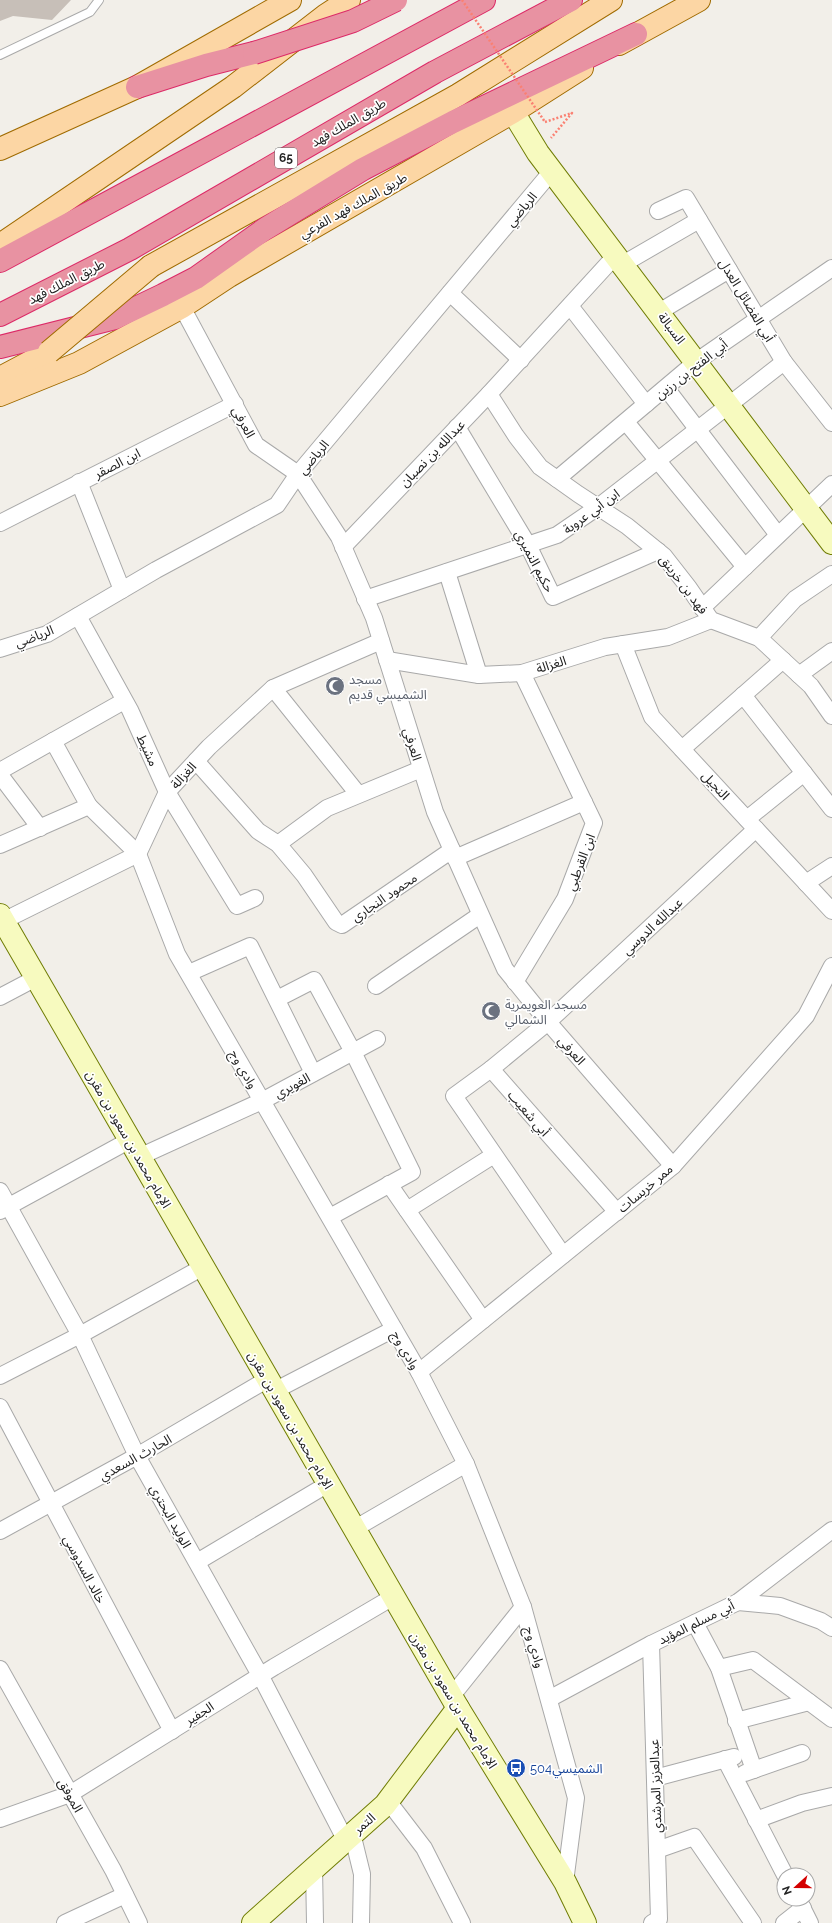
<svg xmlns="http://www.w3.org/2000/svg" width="832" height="1923" viewBox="0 0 832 1923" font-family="Raleway,'Noto Sans Arabic',sans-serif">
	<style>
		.building { fill: #c7bfb8 }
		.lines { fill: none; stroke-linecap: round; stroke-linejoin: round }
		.lane-casing { stroke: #a9a9a9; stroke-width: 10 }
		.street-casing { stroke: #a9a9a9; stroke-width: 18 }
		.secondary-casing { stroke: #707d05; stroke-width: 24 }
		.primary-casing { stroke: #a06b00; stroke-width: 24 }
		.highway-casing { stroke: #dc2a67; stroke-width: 24 }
		.path { stroke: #fa8072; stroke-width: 2.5; stroke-dasharray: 2 2; stroke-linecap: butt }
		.lane { stroke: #fff; stroke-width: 8 }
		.street { stroke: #fff; stroke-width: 16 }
		.secondary { stroke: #f7fabf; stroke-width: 22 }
		.primary { stroke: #fcd6a4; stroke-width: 22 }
		.highway { stroke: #e892a2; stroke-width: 22 }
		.primary-bridge-casing { stroke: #a06b00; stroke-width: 24; stroke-linecap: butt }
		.highway-bridge-casing { stroke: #dc2a67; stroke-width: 24; stroke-linecap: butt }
		.path-bridge { stroke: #fa8072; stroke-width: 2.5; stroke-dasharray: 2 2; stroke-linecap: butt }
		.primary-bridge { stroke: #fcd6a4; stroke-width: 22 }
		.highway-bridge { stroke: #e892a2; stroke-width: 22 }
		.labels { text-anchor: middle; stroke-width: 3.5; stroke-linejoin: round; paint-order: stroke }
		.shield { fill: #fff; stroke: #646464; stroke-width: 1 }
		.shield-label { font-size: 12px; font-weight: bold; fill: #222 }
		.street-label { font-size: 13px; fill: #222; stroke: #fff }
		.worship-label { font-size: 13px; fill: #5b616d; stroke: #fff; text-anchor: start }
		.transit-label { font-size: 13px; fill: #164399; stroke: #fff; text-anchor: start }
	</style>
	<rect width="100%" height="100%" fill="#f2efe9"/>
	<polygon class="building" points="0,0 71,0 52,20 13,16 0,21"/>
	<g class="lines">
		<defs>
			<polyline id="lane" points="0,55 90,12 99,0"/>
			<g id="street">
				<polyline points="658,211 686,198 784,362 832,423"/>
				<polyline points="623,264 699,220"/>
				<polyline points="450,293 521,360"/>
				<polyline points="570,306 646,404"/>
				<polyline points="182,307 256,445 298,474 339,537 374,618 435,812 505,969 548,1022 673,1166"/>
				<polyline points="659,312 729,270"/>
				<polyline points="666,388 778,535"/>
				<polyline points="489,394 516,436 540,467 578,494 627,526 664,556 689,588 711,620 759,638 811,686 832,716"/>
				<polyline points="626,422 745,567"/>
				<polyline points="457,427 528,545 553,597 658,551"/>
				<polyline points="557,479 697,361 832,268"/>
				<polyline points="79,482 122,590"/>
				<polyline points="0,523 235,404"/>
				<polyline points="343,547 489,394 616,255"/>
				<polyline points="447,572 479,675"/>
				<polyline points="365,599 557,535 598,507 784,362"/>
				<polyline points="702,608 832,484"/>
				<polyline points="78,616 130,710 167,792 237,906 255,898"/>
				<polyline points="759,638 795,599 832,574"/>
				<polyline points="623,644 652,717 832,911"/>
				<polyline points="0,649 47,634 156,570 277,505 298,474 552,171"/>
				<polyline points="387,660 479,675 522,673 605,647 668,637 711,620"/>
				<polyline points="799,675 832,651"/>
				<polyline points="273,688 358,794"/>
				<polyline points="743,695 832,809"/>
				<polyline points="53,741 89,806"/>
				<polyline points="682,749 783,660"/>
				<polyline points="196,761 258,831 278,844 304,875 336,922 342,925 452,850"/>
				<polyline points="0,771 124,701"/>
				<polyline points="0,775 40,828"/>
				<polyline points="747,819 804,773"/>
				<polyline points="278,844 327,808 421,769"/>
				<polyline points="0,845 89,806 138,854 177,954 419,1372 466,1464 523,1607 576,1798 565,1882"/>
				<polyline points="455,858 584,802"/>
				<polyline points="806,883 832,866"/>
				<polyline points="3,921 138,854 167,792 209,747 273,688 381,641"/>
				<polyline points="189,973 250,946 313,1073"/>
				<polyline points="515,982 565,899 594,823 522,673"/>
				<polyline points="376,986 480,915"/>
				<polyline points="0,997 36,978"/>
				<polyline points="277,999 314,980 353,1052 412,1172 330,1217"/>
				<polyline points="491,1069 454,1096 563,1255"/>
				<polyline points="139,1157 262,1101 377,1039"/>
				<polyline points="389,1184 483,1320"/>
				<polyline points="0,1191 80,1335 137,1456 260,1675 345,1839"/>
				<polyline points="407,1210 494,1155"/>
				<polyline points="0,1211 130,1140"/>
				<polyline points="617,1212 491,1069 548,1022 756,829"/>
				<polyline points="419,1372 673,1166 806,1016 832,966"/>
				<polyline points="0,1376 80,1335 203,1267"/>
				<polyline points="274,1391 394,1329"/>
				<polyline points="0,1407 172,1731"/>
				<polyline points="354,1529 466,1464"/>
				<polyline points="0,1531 137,1456 268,1379"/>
				<polyline points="197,1562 328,1484"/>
				<polyline points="738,1602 780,1606 821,1621 832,1628"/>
				<polyline points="695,1623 719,1668 754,1770"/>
				<polyline points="651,1644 659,1919 652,1923"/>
				<polyline points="719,1668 753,1660 832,1719"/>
				<polyline points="0,1669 113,1870 139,1923"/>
				<polyline points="451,1697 523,1607"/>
				<polyline points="549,1699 651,1644 738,1602 832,1530"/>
				<polyline points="736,1721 809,1702"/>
				<polyline points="725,1759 785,1875"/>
				<polyline points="745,1773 802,1753"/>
				<polyline points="655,1778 734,1757"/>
				<polyline points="388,1801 424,1848 462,1923"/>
				<polyline points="0,1819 70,1794 274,1667 393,1597"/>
				<polyline points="756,1820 802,1803 832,1796"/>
				<polyline points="352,1833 362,1874 361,1923"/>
				<polyline points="657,1850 694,1837 753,1923"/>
				<polyline points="314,1867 315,1923"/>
				<polyline points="798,1899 810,1923"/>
				<polyline points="65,1923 125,1895"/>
				<polyline points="784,1923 803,1908"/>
			</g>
			<g id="secondary">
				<polyline points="513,112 538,153 832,543"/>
				<polyline points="0,915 458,1708 565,1882 585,1923"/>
				<polyline points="253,1923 385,1805 458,1708"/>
			</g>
			<g id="primary">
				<polyline points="619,44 699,0"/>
				<polyline points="0,149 137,87 290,0"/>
				<polyline points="0,245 233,87 326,15 349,0"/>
				<polyline points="151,266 458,95 611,0"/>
				<polyline points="0,378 49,352"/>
				<polyline points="0,395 79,363 182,307 229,276 513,112 582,68"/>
			</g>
			<g id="highway">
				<polyline points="137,87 206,65 254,53"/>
				<polyline points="0,261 484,0"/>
				<polyline points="0,315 130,249 435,72 571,0"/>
				<polyline points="0,347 115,318 163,295 196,278 265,229 363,169 453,122 636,34"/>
			</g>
		</defs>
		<use href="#lane" class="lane-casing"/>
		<use href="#street" class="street-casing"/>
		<use href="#secondary" class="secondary-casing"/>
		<use href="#primary" class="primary-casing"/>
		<use href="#highway" class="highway-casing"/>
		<polyline class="path" points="545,122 572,113 551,138"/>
		<use href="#lane" class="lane"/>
		<use href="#street" class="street"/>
		<use href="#secondary" class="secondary"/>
		<use href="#primary" class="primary"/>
		<use href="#highway" class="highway"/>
		<defs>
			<polyline id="primary-bridge" points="49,352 151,266"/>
			<polyline id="highway-bridge" points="254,53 353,21 396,0"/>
		</defs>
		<use href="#primary-bridge" class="primary-bridge-casing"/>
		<use href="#highway-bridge" class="highway-bridge-casing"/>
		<polyline class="path-bridge" points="462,0 545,122"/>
		<use href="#primary-bridge" class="primary-bridge"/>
		<use href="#highway-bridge" class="highway-bridge"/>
	</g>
	<defs>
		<symbol id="mosque-disc" viewBox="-11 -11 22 22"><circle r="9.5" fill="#6b7280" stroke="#fff"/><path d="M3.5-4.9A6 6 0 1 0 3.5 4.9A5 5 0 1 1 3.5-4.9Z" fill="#fff"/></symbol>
		<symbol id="bus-disc" viewBox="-11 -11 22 22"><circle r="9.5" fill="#1a4fb4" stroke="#fff"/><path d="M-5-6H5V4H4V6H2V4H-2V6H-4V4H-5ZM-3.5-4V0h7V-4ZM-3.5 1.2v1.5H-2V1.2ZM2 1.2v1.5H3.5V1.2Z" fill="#fff"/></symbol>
	</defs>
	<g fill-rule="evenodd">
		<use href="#mosque-disc" x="324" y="675" width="22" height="22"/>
		<use href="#mosque-disc" x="480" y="1000" width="22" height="22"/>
		<use href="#bus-disc" x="505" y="1757" width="22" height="22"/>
	</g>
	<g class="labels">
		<rect class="shield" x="275" y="148" width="22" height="20" rx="3"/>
		<g class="shield-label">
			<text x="286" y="162">65</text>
		</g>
		<g class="street-label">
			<text transform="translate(348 122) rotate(-30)" y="5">طريق الملك فهد</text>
			<text transform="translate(353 205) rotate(-29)" y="5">طريق الملك فهد الفرعي</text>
			<text transform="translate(521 209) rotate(-50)" y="5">الرياضي</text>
			<text transform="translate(66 281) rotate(-27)" y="5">طريق الملك فهد</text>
			<text transform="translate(747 300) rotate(59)" y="5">أبي الفضائل العدل</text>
			<text transform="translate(672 328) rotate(53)" y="5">السبالة</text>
			<text transform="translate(691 369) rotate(-38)" y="5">أبي الفتح بن رزين</text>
			<text transform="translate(244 422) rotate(62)" y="5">العرفي</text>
			<text transform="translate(432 453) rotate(-46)" y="5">عبدالله بن نصبان</text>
			<text transform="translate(313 457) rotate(-50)" y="5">الرياضي</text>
			<text transform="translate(117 463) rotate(-27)" y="5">ابن الصقر</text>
			<text transform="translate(591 511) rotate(-36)" y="5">ابن أبي عروبة</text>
			<text transform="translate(535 561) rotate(62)" y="5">حكيم النميري</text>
			<text transform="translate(684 584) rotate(53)" y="5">فهد بن خرينق</text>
			<text transform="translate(34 636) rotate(-21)" y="5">الرياضي</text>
			<text transform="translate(551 664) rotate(-17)" y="5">الغزالة</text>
			<text transform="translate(413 744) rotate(73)" y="5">العرفي</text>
			<text transform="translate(148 750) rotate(66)" y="5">مشيط</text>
			<text transform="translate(183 775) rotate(-47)" y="5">الغزالة</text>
			<text transform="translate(716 785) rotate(47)" y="5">النجيل</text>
			<text transform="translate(580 862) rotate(-69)" y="5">ابن القرطبي</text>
			<text transform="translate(384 897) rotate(-34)" y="5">محمود النجاري</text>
			<text transform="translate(652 926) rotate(-43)" y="5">عبدالله الدوسي</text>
			<text transform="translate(572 1050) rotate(49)" y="5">العرفي</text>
			<text transform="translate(244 1069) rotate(60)" y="5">وادي وج</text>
			<text transform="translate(292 1085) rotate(-28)" y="5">الغويري</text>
			<text transform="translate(529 1113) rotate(49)" y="5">أبي شعيب</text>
			<text transform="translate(129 1139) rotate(60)" y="5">الإمام محمد بن سعود بن مقرن</text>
			<text transform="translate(645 1188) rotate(-40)" y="5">ممر خريسات</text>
			<text transform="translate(406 1350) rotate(60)" y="5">وادي وج</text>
			<text transform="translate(291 1420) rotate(60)" y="5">الإمام محمد بن سعود بن مقرن</text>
			<text transform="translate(135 1457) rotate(-29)" y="5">الحارث السعدي</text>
			<text transform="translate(171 1516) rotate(61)" y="5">الوليد البحتري</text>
			<text transform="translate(85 1569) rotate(62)" y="5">خالد السدوسي</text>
			<text transform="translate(696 1622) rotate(-26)" y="5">أبي مسلم المؤيد</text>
			<text transform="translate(535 1647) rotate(74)" y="5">وادي وج</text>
			<text transform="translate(454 1700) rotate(59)" y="5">الإمام محمد بن سعود بن مقرن</text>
			<text transform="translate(199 1713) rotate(-32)" y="5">الجفير</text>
			<text transform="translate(655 1786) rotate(-92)" y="5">عبدالعزيز المرشدي</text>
			<text transform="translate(71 1795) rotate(61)" y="5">الموفق</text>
			<text transform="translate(364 1823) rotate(-41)" y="5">التمر</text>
		</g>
		<g class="worship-label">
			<text x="349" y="684">مسجد<tspan x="349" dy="15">الشميسي قديم</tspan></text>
			<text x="505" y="1009">مسجد العويمرية<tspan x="505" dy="15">الشمالي</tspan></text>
		</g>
		<g class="transit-label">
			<text x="530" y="1773">الشميسي504</text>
		</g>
	</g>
	<g transform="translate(796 1887) rotate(249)"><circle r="19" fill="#ffffff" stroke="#a7a7a7"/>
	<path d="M0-3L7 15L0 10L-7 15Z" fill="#d40000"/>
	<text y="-6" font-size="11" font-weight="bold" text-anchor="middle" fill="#222222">N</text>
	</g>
</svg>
